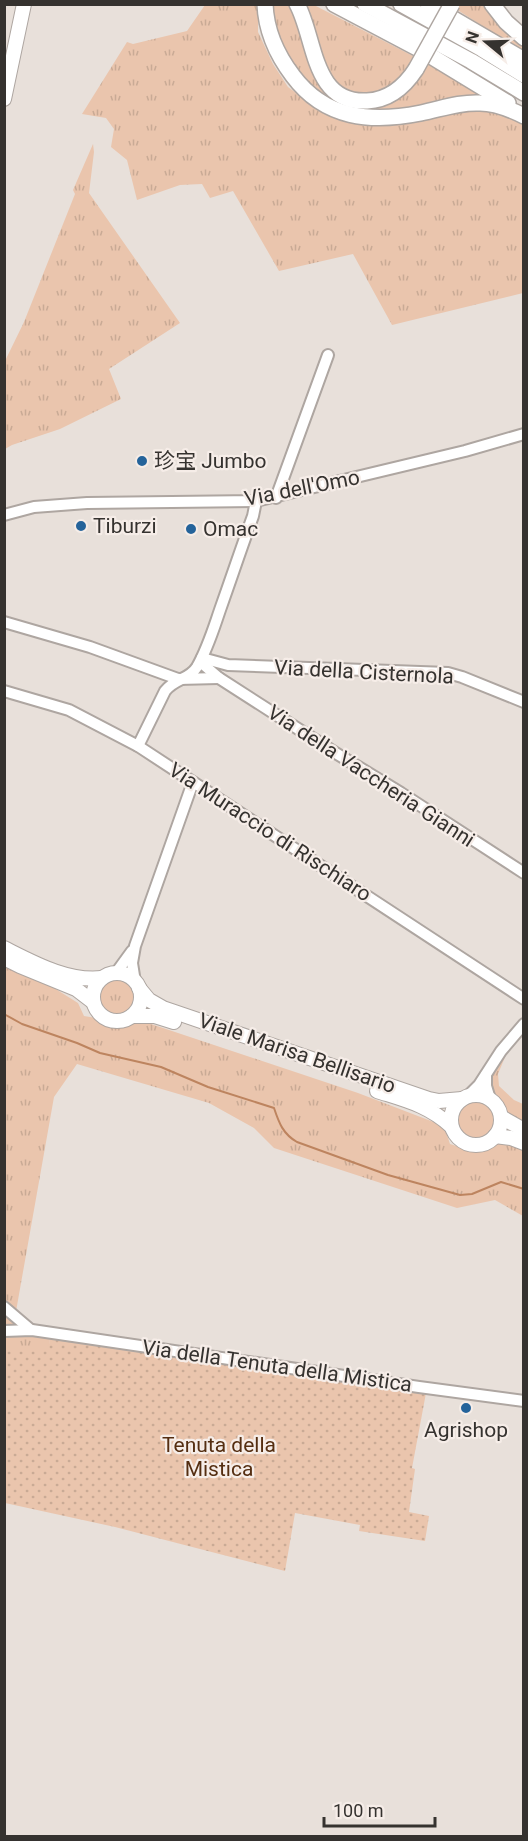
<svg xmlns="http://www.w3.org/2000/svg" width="528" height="1841" viewBox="0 0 528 1841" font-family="Roboto,'Noto Sans SC',sans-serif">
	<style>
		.grass { fill: url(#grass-tufts) }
		.park { fill: url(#park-dots) }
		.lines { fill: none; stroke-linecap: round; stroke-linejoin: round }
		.stream { stroke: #bd845f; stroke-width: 2 }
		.minor-casing { stroke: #aea6a1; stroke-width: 14 }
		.major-casing { stroke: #aea6a1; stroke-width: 16 }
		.highway-casing { stroke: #aea6a1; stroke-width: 18 }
		.minor { stroke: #fff; stroke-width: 10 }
		.major { stroke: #fff; stroke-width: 14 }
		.highway { stroke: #fff; stroke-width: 15 }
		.highway-bridge-casing { stroke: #aea6a1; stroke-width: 18; stroke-linecap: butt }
		.highway-bridge { stroke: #fff; stroke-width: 15 }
		.poi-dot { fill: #24639a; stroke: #f6ede8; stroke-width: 2 }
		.labels { text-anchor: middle; stroke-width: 4.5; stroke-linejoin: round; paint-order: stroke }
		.poi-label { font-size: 21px; fill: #35322f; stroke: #f6ede8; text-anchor: start }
		.street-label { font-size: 21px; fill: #35322f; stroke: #f6ede8 }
		.park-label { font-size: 21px; fill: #552e11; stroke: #f6ede8 }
	</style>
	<defs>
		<pattern id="grass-tufts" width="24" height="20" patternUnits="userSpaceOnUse" patternTransform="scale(1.5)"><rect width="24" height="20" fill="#eac5ad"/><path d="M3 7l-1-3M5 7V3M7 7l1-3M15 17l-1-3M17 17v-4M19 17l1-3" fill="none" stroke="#c9aa95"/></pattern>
		<pattern id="park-dots" width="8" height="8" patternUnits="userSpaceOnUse" patternTransform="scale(1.5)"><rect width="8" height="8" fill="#eac5ad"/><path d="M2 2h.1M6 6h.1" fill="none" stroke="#c9aa95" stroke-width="1.8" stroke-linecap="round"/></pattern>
	</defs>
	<rect width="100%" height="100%" fill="#e8e0da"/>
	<g class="grass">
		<polygon points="205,5 258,5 258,32 273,64 288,87 318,109 358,123 378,125 469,107 498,111 523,125 523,293 392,325 353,254 279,271 233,191 210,198 202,184 180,185 137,200 127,160 111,147 114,129 106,118 82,114 127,42 133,44 187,31"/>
		<polygon points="269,5 291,5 313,68 366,104 427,64 489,98 410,112 359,112 322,99 284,56"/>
		<polygon points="302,5 314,5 415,57 410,69 384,93 350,95 331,80"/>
		<polygon points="458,5 486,5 523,43 523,52 456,9"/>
		<polygon points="93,144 94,152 89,193 180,323 109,369 121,399 60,429 12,445 5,449 5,361 24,322 75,194 73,190"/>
		<polygon points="4,962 46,983 78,1003 84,1016 126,1023 151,1024 358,1093 444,1126 450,1144 475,1152 498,1140 523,1150 523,1216 495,1200 457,1208 274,1148 254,1128 209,1103 77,1064 54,1097 15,1317 26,1318 50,1338 49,1351 5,1351"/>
		<circle cx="116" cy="997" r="18"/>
		<polygon points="503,1054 505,1057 498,1074 499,1086 514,1100 523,1104 523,1126 506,1116 497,1100 491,1094 489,1082 493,1070"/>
		<circle cx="476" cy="1120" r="18"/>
	</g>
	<polygon class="park" points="50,1338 342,1379 426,1393 412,1468 415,1469 409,1512 429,1516 425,1541 359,1531 360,1525 295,1513 285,1571 115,1527 5,1503 5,1351 48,1351"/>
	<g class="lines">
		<path class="stream" d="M 4,1014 L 22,1024 L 77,1043 L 100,1053 L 161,1067 L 208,1087 L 274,1108 C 279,1123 283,1134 297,1142 L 388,1175 L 460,1195 L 472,1194 L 501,1182 L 524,1189"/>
		<defs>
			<g id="minor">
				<polyline points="276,498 328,355"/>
				<polyline points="4,515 34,507 87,503 256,501 465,451 524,434"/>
				<polyline points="4,622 90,647 178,679 219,678"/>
				<polyline points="202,658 205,666 219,678 334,752 401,793 524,873"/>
				<polyline points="202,658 228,665 448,673 462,677 524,702"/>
				<polyline points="4,691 69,710 138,746 524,999"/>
				<path d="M 138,746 L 165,691 C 175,678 189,680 197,667 C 208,648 214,627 221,607 C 232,576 242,546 253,516 L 256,501"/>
				<polyline points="116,973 132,951"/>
				<polyline points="135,982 132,963 135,946 193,782"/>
				<polyline points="486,1075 486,1086 490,1099"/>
				<polyline points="468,1096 479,1085 501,1051 524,1024"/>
				<polyline points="4,1307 31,1330"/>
				<polyline points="4,1331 32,1330 419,1387 524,1401"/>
			</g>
			<g id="major">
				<polyline points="4,99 24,4"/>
				<path d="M 4,948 C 34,963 68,982 102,978"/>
				<polyline points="4,958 20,966 76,989 93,1002"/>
				<circle cx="117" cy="997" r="24"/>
				<polyline points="139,988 149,1000 163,1008 429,1099 439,1101 462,1099"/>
				<polyline points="132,1016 155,1016 174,1022"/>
				<path d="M 377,1091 C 405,1100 428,1105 451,1126"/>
				<circle cx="476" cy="1120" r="25"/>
				<polyline points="501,1117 524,1130"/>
				<polyline points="495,1136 511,1138 524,1143"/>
			</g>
			<g id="highway">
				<path d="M 265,4 C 266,31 277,55 293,76 C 325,119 371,123 421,113 C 441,109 459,102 480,103 C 495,103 510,109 524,116"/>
				<path d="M 297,4 C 316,39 312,104 367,101 C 389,100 405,86 416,69"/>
				<polyline points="334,4 421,50 508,103"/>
				<polyline points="365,4 471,61 524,93"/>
				<polyline points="401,4 482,49 524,75"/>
				<polyline points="428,4 524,60"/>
				<polyline points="492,4 506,22 524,38"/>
			</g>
		</defs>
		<use href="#minor" class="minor-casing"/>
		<use href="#major" class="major-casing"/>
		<use href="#highway" class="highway-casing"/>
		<use href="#minor" class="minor"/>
		<use href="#major" class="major"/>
		<use href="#highway" class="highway"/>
		<defs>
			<polyline id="highway-bridge" points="416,69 452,4"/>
		</defs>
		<use href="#highway-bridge" class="highway-bridge-casing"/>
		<use href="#highway-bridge" class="highway-bridge"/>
	</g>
	<g class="poi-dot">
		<circle cx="142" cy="461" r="6"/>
		<circle cx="81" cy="526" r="6"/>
		<circle cx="191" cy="529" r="6"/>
		<circle cx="466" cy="1408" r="6"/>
	</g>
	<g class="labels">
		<g class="poi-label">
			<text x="154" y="468">珍宝 Jumbo</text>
			<text x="93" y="533">Tiburzi</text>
			<text x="203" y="536">Omac</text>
			<text x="466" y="1437" text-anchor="middle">Agrishop</text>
		</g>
		<g class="street-label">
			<text transform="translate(302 488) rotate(-11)" y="7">Via dell'Omo</text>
			<text transform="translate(364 672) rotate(3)" y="7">Via della Cisternola</text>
			<text transform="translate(371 776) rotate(33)" y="7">Via della Vaccheria Gianni</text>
			<text transform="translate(270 832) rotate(33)" y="7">Via Muraccio di Rischiaro</text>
			<text transform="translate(297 1053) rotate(19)" y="7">Viale Marisa Bellisario</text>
			<text transform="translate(277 1366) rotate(8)" y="7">Via della Tenuta della Mistica</text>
		</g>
		<g class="park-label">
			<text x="219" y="1452">Tenuta della<tspan x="219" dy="24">Mistica</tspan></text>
		</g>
	</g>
	<rect width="528" height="1841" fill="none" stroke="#35322f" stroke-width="12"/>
	<g transform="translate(486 42) rotate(289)" stroke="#f6ede8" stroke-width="4.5" paint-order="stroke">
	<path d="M0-4.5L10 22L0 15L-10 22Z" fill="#35322f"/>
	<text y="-9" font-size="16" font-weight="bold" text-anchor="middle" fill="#35322f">N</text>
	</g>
	<path d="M324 1817v9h111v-9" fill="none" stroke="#35322f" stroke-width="3"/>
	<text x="333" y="1817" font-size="18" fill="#35322f" stroke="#f6ede8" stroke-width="4.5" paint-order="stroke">100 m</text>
</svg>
